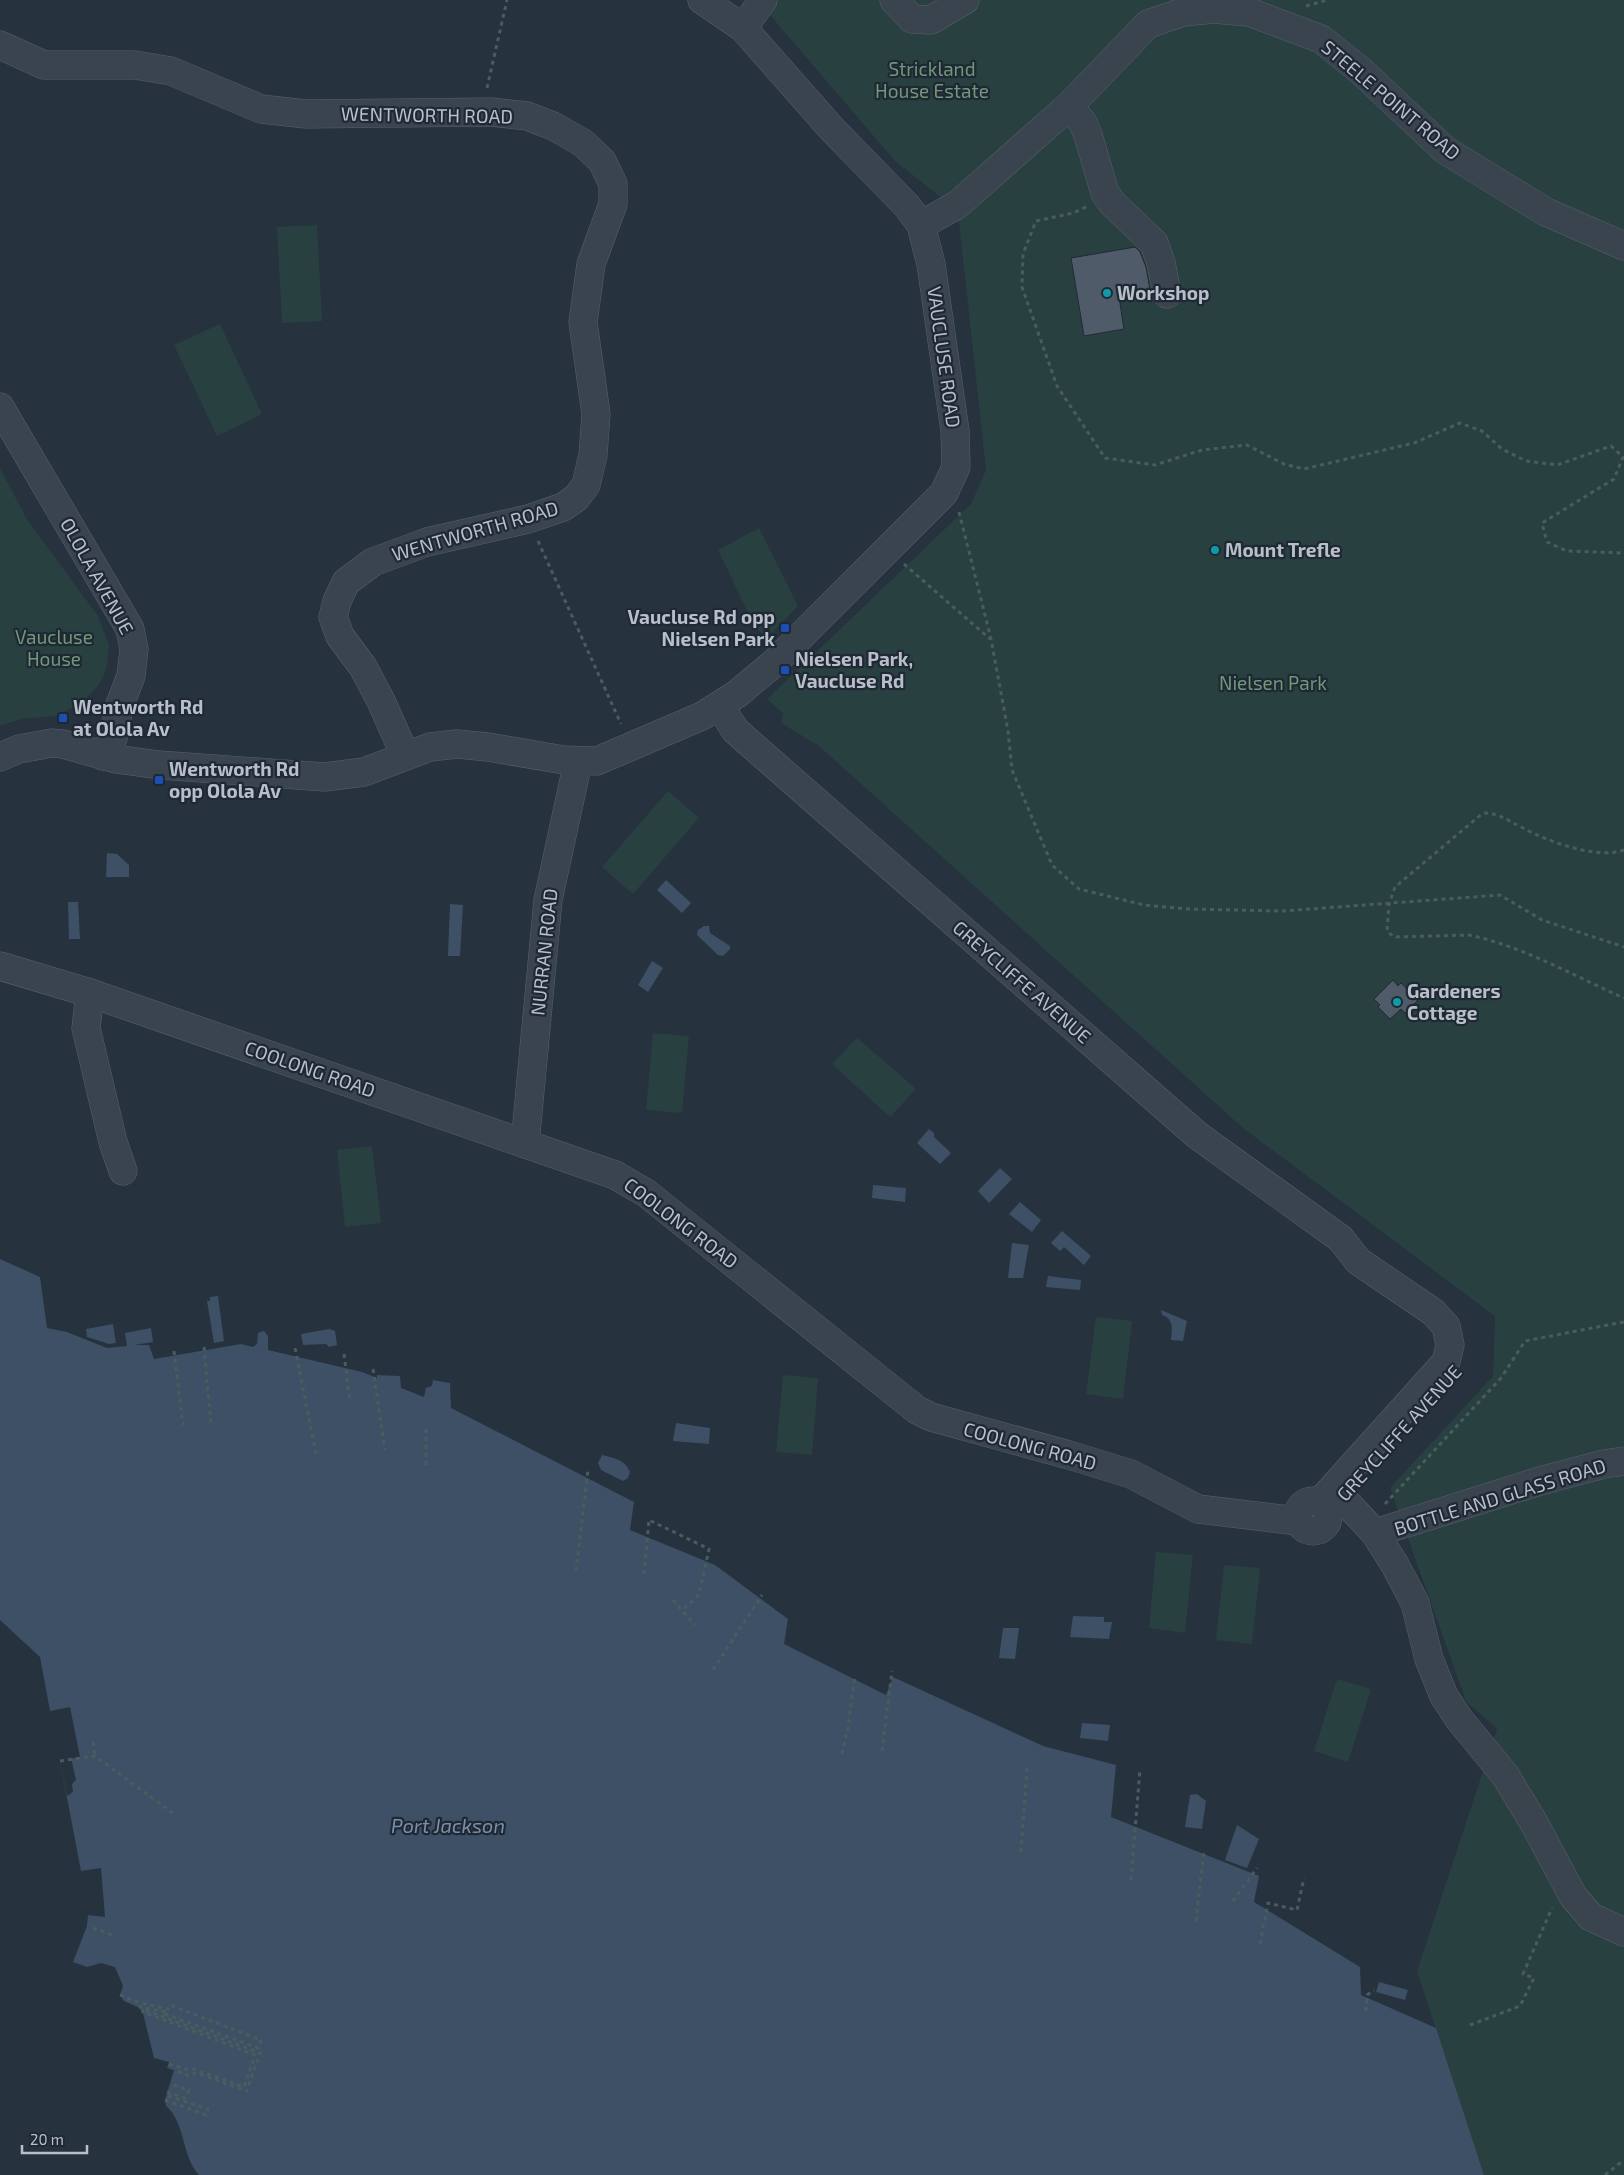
<svg xmlns="http://www.w3.org/2000/svg" width="1624" height="2175" viewBox="0 0 1624 2175" font-family="'Exo 2',sans-serif">
	<style>
		.green { fill: #294041 }
		.water { fill: #3d5066 }
		.pier { fill: #26323e }
		.building { fill: #4f5b69; stroke: #212a36 }
		.lines { fill: none; stroke-linecap: round; stroke-linejoin: round }
		.minor-casing { stroke: #58616c; stroke-width: 29 }
		.path { stroke: #485d5e; stroke-width: 3; stroke-dasharray: 4 4; stroke-linecap: butt }
		.minor { stroke: #3a444f; stroke-width: 28 }
		.culture-dot { fill: #0f9aa8; stroke: #1f2834; stroke-width: 2 }
		.transit-dot { fill: #1a4fb4; stroke: #1f2834; stroke-width: 2 }
		.labels { text-anchor: middle; stroke-width: 4.5; stroke-linejoin: round; paint-order: stroke }
		.park-label { font-size: 19px; fill: #6f9977; stroke: #1f2834 }
		.street-label { font-size: 19px; fill: #b7bfc9; stroke: #1f2834 }
		.poi-label { font-size: 19px; font-weight: bold; fill: #b7bfc9; stroke: #1f2834; text-anchor: start }
		.water-label { font-size: 20px; font-style: italic; fill: #7890aa; stroke: #1f2834 }
	</style>
	<rect width="100%" height="100%" fill="#26323e"/>
	<g class="green">
		<polygon points="757,0 1624,0 1624,2175 1484,2175 1417,1971 1497,1729 1466,1701 1390,1488 1493,1376 1495,1316 1243,1128 819,746 781,723 783,713 767,699 971,504 986,470 959,222 943,199 895,161"/>
		<polygon points="317,225 322,321 282,323 277,227"/>
		<polygon points="220,324 262,414 217,436 174,345"/>
		<polygon points="0,468 28,521 98,616 109,645 107,665 104,675 98,686 81,704 55,716 21,719 0,726"/>
		<polygon points="759,528 798,606 767,638 755,627 718,550"/>
		<polygon points="668,791 699,818 633,894 602,867"/>
		<polygon points="653,1033 689,1036 682,1113 646,1110"/>
		<polygon points="857,1038 916,1089 890,1117 832,1064"/>
		<polygon points="372,1146 381,1223 345,1227 337,1150"/>
		<polygon points="1096,1317 1132,1321 1123,1399 1086,1394"/>
		<polygon points="783,1375 818,1378 812,1455 776,1452"/>
		<polygon points="1156,1552 1193,1555 1185,1633 1149,1628"/>
		<polygon points="1224,1565 1260,1568 1252,1644 1216,1640"/>
		<polygon points="1337,1679 1371,1689 1348,1762 1314,1751"/>
	</g>
	<g class="water">
		<polygon points="107,853 117,854 129,865 129,877 106,877"/>
		<polygon points="666,880 691,903 682,913 657,890"/>
		<polygon points="68,902 78,902 80,939 69,939"/>
		<polygon points="450,904 463,905 460,956 448,956"/>
		<polygon points="704,926 709,926 710,933 730,946 730,949 723,956 718,955 697,935 698,930"/>
		<polygon points="652,961 663,968 648,992 638,985"/>
		<polygon points="929,1129 934,1133 934,1137 951,1153 940,1164 917,1143"/>
		<polygon points="1000,1168 1012,1179 989,1203 978,1191"/>
		<polygon points="873,1185 906,1188 905,1202 872,1198"/>
		<polygon points="1020,1202 1041,1220 1032,1232 1009,1214"/>
		<polygon points="1062,1231 1091,1256 1084,1265 1064,1247 1060,1251 1051,1243"/>
		<polygon points="1012,1243 1029,1245 1023,1278 1008,1278"/>
		<path d="M 0,1259 L 40,1277 L 47,1328 L 67,1332 L 107,1348 L 127,1346 L 125,1333 L 151,1328 L 153,1342 L 134,1345 L 149,1345 L 154,1359 L 241,1344 L 253,1347 L 257,1344 L 258,1333 L 264,1331 L 268,1336 L 268,1350 L 362,1372 L 377,1378 L 377,1375 L 400,1376 L 401,1388 L 424,1397 L 426,1388 L 432,1386 L 433,1380 L 450,1383 L 451,1408 L 634,1502 L 630,1530 L 715,1565 L 788,1619 L 784,1644 L 886,1695 L 893,1677 L 1043,1746 L 1116,1765 L 1111,1817 L 1259,1876 L 1254,1902 L 1360,1967 L 1361,1995 L 1436,2028 L 1484,2175 L 199,2175 C 181,2156 186,2123 166,2106 L 165,2100 L 174,2070 L 167,2068 L 169,2062 L 154,2058 L 142,2009 L 124,2001 L 120,1995 L 123,1986 L 115,1967 L 101,1963 L 87,1967 L 73,1962 L 87,1926 L 88,1915 L 105,1917 L 101,1868 L 81,1871 L 60,1761 L 80,1757 L 70,1707 L 50,1711 L 40,1657 L 0,1620 Z"/>
		<polygon points="1048,1276 1081,1280 1080,1290 1046,1287"/>
		<polygon points="218,1296 224,1341 214,1343 207,1301 210,1301 210,1297"/>
		<path d="M 1161,1310 L 1187,1321 L 1183,1341 L 1171,1340 C 1172,1329 1174,1319 1162,1315 Z"/>
		<polygon points="113,1324 116,1343 109,1344 87,1337 86,1329"/>
		<polygon points="329,1329 335,1331 337,1345 329,1347 326,1344 303,1345 301,1334"/>
		<polygon points="676,1423 710,1428 709,1444 673,1441"/>
		<path d="M 602,1455 C 613,1458 625,1459 630,1472 L 628,1478 L 623,1481 L 601,1470 L 598,1463 Z"/>
		<polygon points="1073,1616 1104,1617 1104,1622 1112,1622 1109,1639 1070,1637"/>
		<polygon points="1003,1628 1019,1628 1015,1659 999,1658"/>
		<polygon points="1082,1723 1110,1725 1108,1741 1080,1738"/>
		<polygon points="1197,1794 1206,1801 1202,1829 1185,1827 1190,1795"/>
		<polygon points="1237,1825 1259,1839 1247,1868 1225,1860"/>
		<polygon points="1379,1982 1408,1990 1405,2000 1376,1992"/>
	</g>
	<polygon class="pier" points="71,1758 76,1780 72,1784 73,1792 67,1796 60,1761"/>
	<g class="building">
		<polygon points="1135,247 1140,252 1146,267 1150,290 1119,297 1124,329 1084,336 1071,258"/>
		<polygon points="1393,980 1398,986 1401,983 1418,1000 1405,1013 1401,1009 1390,1019 1378,1007 1380,1005 1374,999"/>
	</g>
	<g class="lines">
		<defs>
			<g id="minor">
				<polyline points="894,0 912,19 931,20 965,0"/>
				<polyline points="743,28 763,0"/>
				<polyline points="0,45 44,65 135,65 171,71 261,109 306,114 491,112 527,116 553,126 583,143 602,161 613,184 613,204 591,264 583,322 596,414 593,455 586,485 576,498 563,507 528,519 427,542 373,562 346,582 337,601 333,617 340,636 363,667 381,701 405,755"/>
				<polyline points="1069,106 1083,123 1088,135 1105,193 1113,204 1154,243 1161,263 1167,294"/>
				<polyline points="921,225 957,205 1069,106 1148,24 1183,12 1213,9 1249,12 1321,39 1361,71 1445,150 1546,212 1624,246"/>
				<polyline points="0,407 130,629 134,649 131,676 119,707 113,738 103,756"/>
				<polyline points="720,706 735,730 746,740 1197,1135 1341,1239 1358,1261 1433,1312 1446,1326 1450,1345 1446,1362 1320,1502"/>
				<polyline points="0,757 19,749 52,743 63,744 116,759 159,765 325,777 364,772 430,747 457,744 488,747 564,760 597,761 702,716 737,694 773,664 944,493 956,467 955,431 931,264 921,225 907,206 831,128 743,28 702,0"/>
				<polyline points="0,966 90,993 615,1175 646,1193 917,1410 931,1417 1069,1455 1131,1474 1198,1509 1298,1521"/>
				<polyline points="90,993 86,1028 113,1142 123,1171"/>
				<polyline points="525,1144 548,900 578,762"/>
				<polyline points="1342,1498 1375,1533 1395,1565 1415,1603 1429,1659 1444,1696 1459,1719 1505,1775 1534,1823 1573,1896 1591,1917 1624,1932"/>
				<circle cx="1313" cy="1516" r="15"/>
				<polyline points="1375,1533 1540,1481 1604,1464 1624,1461"/>
			</g>
		</defs>
		<use href="#minor" class="minor-casing"/>
		<g class="path">
			<polyline points="1306,6 1327,0"/>
			<polyline points="487,88 507,0"/>
			<polyline points="1086,207 1073,213 1036,221 1023,254 1022,287 1057,386 1105,458 1155,465 1202,450 1247,445 1284,464 1304,469 1414,443 1460,423 1482,431 1502,449 1526,461 1557,465 1611,446 1623,457 1614,479 1542,523 1547,542 1567,551 1624,553"/>
			<polyline points="959,512 991,639 1008,731 1012,770 1052,865 1079,889 1144,905 1188,909 1283,911 1500,895 1542,920 1624,947"/>
			<polyline points="538,541 621,724"/>
			<polyline points="904,564 990,639"/>
			<path d="M 1624,850 C 1597,860 1547,841 1523,828 C 1508,821 1500,813 1483,813 L 1395,887 L 1389,904 L 1387,931 L 1394,937 L 1469,935 C 1522,946 1574,976 1624,998"/>
			<polyline points="204,1347 211,1426"/>
			<polyline points="295,1348 316,1454"/>
			<polyline points="174,1351 183,1425"/>
			<polyline points="344,1354 350,1401"/>
			<polyline points="373,1369 385,1450"/>
			<polyline points="426,1429 426,1465"/>
			<polyline points="1385,1504 1501,1378 1525,1341 1624,1322"/>
			<polyline points="576,1571 588,1470"/>
			<polyline points="644,1574 649,1520 709,1549 699,1595 682,1610"/>
			<polyline points="673,1600 695,1625"/>
			<polyline points="713,1670 762,1595"/>
			<polyline points="93,1742 95,1756"/>
			<polyline points="882,1751 892,1671"/>
			<polyline points="842,1754 848,1727 855,1675"/>
			<polyline points="60,1761 95,1756 177,1816"/>
			<polyline points="1021,1852 1027,1768"/>
			<polyline points="1131,1880 1140,1769"/>
			<polyline points="1233,1901 1257,1868"/>
			<polyline points="1196,1921 1204,1850"/>
			<polyline points="93,1928 112,1935"/>
			<polyline points="1260,1944 1268,1903 1297,1910 1304,1878"/>
			<polyline points="120,1995 141,2003 168,2009 170,2005 261,2040 258,2048 165,2014 167,2012 139,2007"/>
			<polyline points="1366,2011 1367,1995 1374,1990"/>
			<polyline points="1470,2025 1520,2006 1534,1978 1523,1974 1552,1908"/>
			<polyline points="169,2064 189,2070 194,2069 244,2087 255,2055 143,2012 142,2009 260,2053 247,2091 196,2073 189,2076 174,2070"/>
			<polyline points="167,2092 185,2098 189,2090 170,2084"/>
			<polyline points="165,2100 206,2115 208,2109 166,2095"/>
			<polyline points="1605,2175 1624,2160"/>
		</g>
		<use href="#minor" class="minor"/>
	</g>
	<g class="culture-dot">
		<circle cx="1107" cy="293" r="5"/>
		<circle cx="1215" cy="550" r="5"/>
		<circle cx="1397" cy="1002" r="5"/>
	</g>
	<g class="transit-dot">
		<rect x="780" y="623" width="10" height="10" rx="2.5"/>
		<rect x="780" y="665" width="10" height="10" rx="2.5"/>
		<rect x="58" y="713" width="10" height="10" rx="2.5"/>
		<rect x="154" y="775" width="10" height="10" rx="2.5"/>
	</g>
	<g class="labels">
		<g class="park-label">
			<text x="932" y="76">Strickland<tspan x="932" dy="22">House Estate</tspan></text>
			<text x="54" y="644">Vaucluse<tspan x="54" dy="22">House</tspan></text>
			<text x="1273" y="690">Nielsen Park</text>
		</g>
		<g class="street-label">
			<text transform="translate(1391 100) rotate(40)" y="7">STEELE POINT ROAD</text>
			<text transform="translate(427 115) rotate(1)" y="7">WENTWORTH ROAD</text>
			<text transform="translate(944 357) rotate(82)" y="7">VAUCLUSE ROAD</text>
			<text transform="translate(475 531) rotate(-16)" y="7">WENTWORTH ROAD</text>
			<text transform="translate(97 576) rotate(61)" y="7">OLOLA AVENUE</text>
			<text transform="translate(544 952) rotate(-84)" y="7">NURRAN ROAD</text>
			<text transform="translate(1022 982) rotate(41)" y="7">GREYCLIFFE AVENUE</text>
			<text transform="translate(310 1069) rotate(19)" y="7">COOLONG ROAD</text>
			<text transform="translate(681 1223) rotate(37)" y="7">COOLONG ROAD</text>
			<text transform="translate(1399 1433) rotate(-48)" y="7">GREYCLIFFE AVENUE</text>
			<text transform="translate(1030 1446) rotate(15)" y="7">COOLONG ROAD</text>
			<text transform="translate(1500 1497) rotate(-17)" y="7">BOTTLE AND GLASS ROAD</text>
		</g>
		<g class="poi-label">
			<text x="1117" y="300">Workshop</text>
			<text x="1225" y="557">Mount Trefle</text>
			<text x="775" y="624" text-anchor="end">Vaucluse Rd opp<tspan x="775" dy="22">Nielsen Park</tspan></text>
			<text x="795" y="666">Nielsen Park,<tspan x="795" dy="22">Vaucluse Rd</tspan></text>
			<text x="73" y="714">Wentworth Rd<tspan x="73" dy="22">at Olola Av</tspan></text>
			<text x="169" y="776">Wentworth Rd<tspan x="169" dy="22">opp Olola Av</tspan></text>
			<text x="1407" y="998">Gardeners<tspan x="1407" dy="22">Cottage</tspan></text>
		</g>
		<g class="water-label">
			<text x="448" y="1833">Port Jackson</text>
		</g>
	</g>
	<path d="M22 2145v8h65v-8" fill="none" stroke="#b7bfc9" stroke-width="2.5"/>
	<text x="30" y="2145" font-size="15" fill="#b7bfc9" stroke="#1f2834" stroke-width="4" paint-order="stroke">20 m</text>
</svg>
